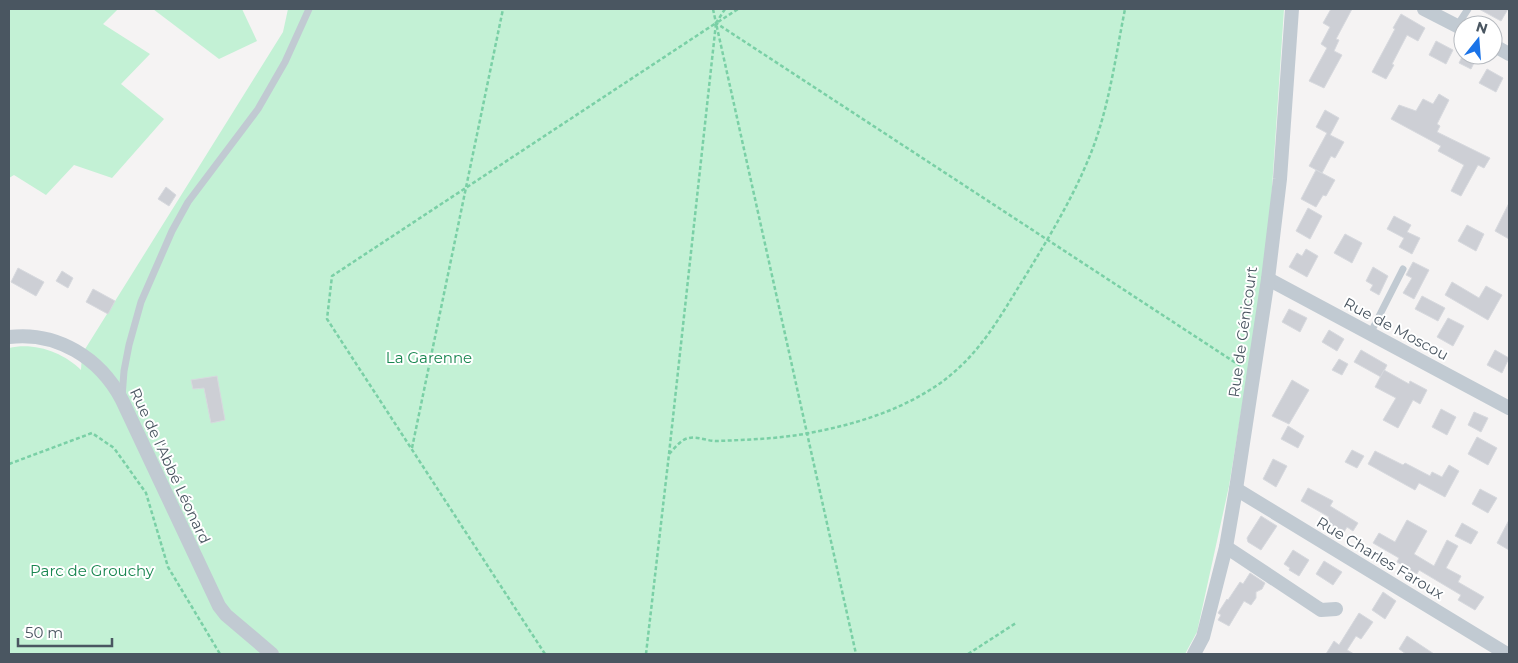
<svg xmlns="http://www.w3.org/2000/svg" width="1518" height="663" viewBox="0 0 1518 663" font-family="Montserrat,sans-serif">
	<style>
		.green { fill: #c3f1d5 }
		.building { fill: #cdcfd5; stroke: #d7d9de }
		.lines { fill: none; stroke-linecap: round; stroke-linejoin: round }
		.path { stroke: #7ad0a6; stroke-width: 2.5; stroke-dasharray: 4 2.5; stroke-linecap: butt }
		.service { stroke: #c1cad2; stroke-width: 7 }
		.minor { stroke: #c1cad2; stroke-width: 14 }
		.labels { text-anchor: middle; stroke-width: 4; stroke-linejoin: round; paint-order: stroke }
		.street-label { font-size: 15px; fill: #4a5661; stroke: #fff }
		.park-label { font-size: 15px; fill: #17864f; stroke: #fff }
	</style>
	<rect width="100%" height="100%" fill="#f5f3f3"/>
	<g class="green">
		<polygon points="9,9 118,9 103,24 150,54 121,84 164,119 112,178 74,165 46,195 14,175 9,178"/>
		<polygon points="153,9 242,9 257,41 219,59"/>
		<path d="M 288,9 L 1284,9 L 1271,203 L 1263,278 L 1229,486 L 1197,632 L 1185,654 L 9,654 L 9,348 C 34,342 63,352 81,370 L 82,354 L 283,32 Z"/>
	</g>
	<g class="building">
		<polygon points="1331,9 1352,9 1336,39 1339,40 1334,51 1342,55 1324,88 1309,81 1327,48 1321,44 1330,27 1323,23"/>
		<polygon points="1479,9 1508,9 1501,21"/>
		<polygon points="1401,14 1425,28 1418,41 1407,35 1392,64 1394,65 1386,79 1372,72 1395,29 1393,28"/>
		<polygon points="1436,41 1453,50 1446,64 1429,55"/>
		<polygon points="1463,55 1478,55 1471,69 1459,63"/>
		<polygon points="1487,69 1503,78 1496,92 1479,83"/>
		<polygon points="1439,94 1449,100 1437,124 1440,126 1437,132 1490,158 1484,168 1478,165 1461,196 1451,191 1464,165 1438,151 1441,146 1391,119 1399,105 1416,111 1423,99 1433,104"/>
		<polygon points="1325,110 1339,118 1330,135 1344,142 1335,158 1331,156 1322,173 1309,166 1327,133 1316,127"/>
		<polygon points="1316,170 1335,180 1326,196 1323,195 1316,207 1301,199"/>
		<polygon points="166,187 176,195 169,206 158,199"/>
		<polygon points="1509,203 1509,239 1495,231"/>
		<polygon points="1308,208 1322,216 1310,239 1296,231"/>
		<polygon points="1394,216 1411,225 1407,232 1420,238 1412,254 1399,247 1404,238 1387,229"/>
		<polygon points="1467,225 1484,234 1476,251 1458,241"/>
		<polygon points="1345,234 1362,243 1352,263 1334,253"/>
		<polygon points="1306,249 1318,256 1307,277 1289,267 1297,253 1302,256"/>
		<polygon points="1413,262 1429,270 1414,299 1403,293 1412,278 1406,275"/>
		<polygon points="1373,267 1388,276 1379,295 1370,290 1373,285 1366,281"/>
		<polygon points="18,268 44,282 36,296 11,282"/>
		<polygon points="62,271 73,278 68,288 56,281"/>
		<polygon points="1452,282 1479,298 1486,286 1502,295 1488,320 1445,295"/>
		<polygon points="93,289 115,301 108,314 86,302"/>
		<polygon points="1422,296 1445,308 1438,321 1415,309"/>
		<polygon points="1289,309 1307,318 1300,332 1282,322"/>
		<polygon points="1448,318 1464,326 1453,346 1437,337"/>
		<polygon points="1329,330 1344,339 1337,351 1322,342"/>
		<polygon points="1361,350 1387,365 1381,377 1354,362"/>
		<polygon points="1495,350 1509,358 1502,373 1487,365"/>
		<polygon points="1339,359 1348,364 1342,375 1332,370"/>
		<polygon points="1384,370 1409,384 1410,381 1427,390 1420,404 1413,400 1398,428 1383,420 1396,398 1375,387"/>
		<polygon points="217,376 225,420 211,423 204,388 193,389 191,380"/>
		<polygon points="1292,380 1309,390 1289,424 1272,416"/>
		<polygon points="1441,409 1456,417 1447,435 1432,427"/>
		<polygon points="1474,412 1488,418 1481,432 1468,425"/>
		<polygon points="1288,426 1304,436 1298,448 1281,439"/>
		<polygon points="1477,437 1497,448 1488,465 1468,454"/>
		<polygon points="1352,450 1364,456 1357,468 1345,462"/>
		<polygon points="1375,451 1403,465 1405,463 1430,476 1432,472 1442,477 1449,465 1459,471 1445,497 1419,483 1415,490 1368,464"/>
		<polygon points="1273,459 1287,466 1276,487 1263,479"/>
		<polygon points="1308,488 1333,501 1330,506 1358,523 1353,531 1347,527 1344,532 1326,522 1329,517 1301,501"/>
		<polygon points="1480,489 1497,498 1488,513 1472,504"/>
		<polygon points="1261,516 1277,526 1261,550 1248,542 1247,538"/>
		<polygon points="1407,520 1427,531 1414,554 1434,566 1447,540 1458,546 1446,568 1461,576 1458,582 1484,597 1475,610 1458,600 1461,595 1419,570 1417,574 1397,562 1399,558 1373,543 1379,533 1395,542"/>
		<polygon points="1509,520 1509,550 1497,543"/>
		<polygon points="1462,523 1478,532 1471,544 1455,536"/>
		<polygon points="1293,550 1309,560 1299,576 1289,570 1290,568 1284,564"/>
		<polygon points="1324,561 1342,572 1333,585 1316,574"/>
		<polygon points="1250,573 1265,583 1262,589 1256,592 1256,598 1251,605 1244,601 1229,626 1218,620 1221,615 1218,613 1227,599 1228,600 1240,582 1243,584"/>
		<polygon points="1383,592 1396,601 1385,619 1372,610"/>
		<polygon points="1359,613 1373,622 1361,639 1356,636 1347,650 1354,654 1326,654 1334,641 1339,645"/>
		<polygon points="1407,636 1434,654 1406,654 1399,649"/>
	</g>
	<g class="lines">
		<g class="path">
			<polyline points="713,9 716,23 1242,367"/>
			<polyline points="725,9 716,23 856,654"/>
			<polyline points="718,22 738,9"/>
			<polyline points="412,448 503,9"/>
			<polyline points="9,464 92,433 114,448 146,493 168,567 220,654"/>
			<polyline points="545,654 327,319 332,276 716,23 669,454"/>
			<path d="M 646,654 L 669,454 C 675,448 681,439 689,438 C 697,436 707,441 716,441 C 743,440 771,439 798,435 C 846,427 896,413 936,386 C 979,357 999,318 1026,275 C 1051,234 1077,191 1094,145 C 1110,101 1116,54 1125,9"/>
			<polyline points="968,654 1016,623"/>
		</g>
		<g class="service">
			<polyline points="1457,26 1468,9"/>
			<polyline points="1370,334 1403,269"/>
			<polyline points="122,397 124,371 129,345 141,302 172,231 188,202 258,109 285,62 309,9"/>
		</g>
		<g class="minor">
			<polyline points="1424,9 1463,29"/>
			<polyline points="1493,45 1509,54"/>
			<polyline points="1268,279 1509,408"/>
			<path d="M 9,337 C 57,331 100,358 122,400 L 219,606 L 226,615 L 272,654"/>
			<polyline points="1236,489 1507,654"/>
			<polyline points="1226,547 1321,610 1336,609"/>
			<polyline points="1194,654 1203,637 1226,547 1236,489 1268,279 1280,179 1292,9"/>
		</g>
	</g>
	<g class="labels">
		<g class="street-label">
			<text transform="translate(1396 329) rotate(28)" y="5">Rue de Moscou</text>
			<text transform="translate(1243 332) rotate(-82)" y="5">Rue de Génicourt</text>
			<text transform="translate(170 466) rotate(65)" y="5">Rue de l'Abbé Léonard</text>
			<text transform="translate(1380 558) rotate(31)" y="5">Rue Charles Faroux</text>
		</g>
		<g class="park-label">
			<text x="429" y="363">La Garenne</text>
			<text x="92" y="576">Parc de Grouchy</text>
		</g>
	</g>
	<rect width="1518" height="663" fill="none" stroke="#4a5661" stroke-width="20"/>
	<g transform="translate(1478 40) rotate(17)"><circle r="24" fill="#ffffff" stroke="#b7bbc0"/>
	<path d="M0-4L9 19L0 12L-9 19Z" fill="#1a73e8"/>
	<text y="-8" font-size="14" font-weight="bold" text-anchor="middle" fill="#4a5661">N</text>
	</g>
	<path d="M18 638v8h94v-8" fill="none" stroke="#4a5661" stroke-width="2.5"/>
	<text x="25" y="638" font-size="15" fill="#4a5661" stroke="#ffffff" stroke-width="4" paint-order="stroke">50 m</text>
</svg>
